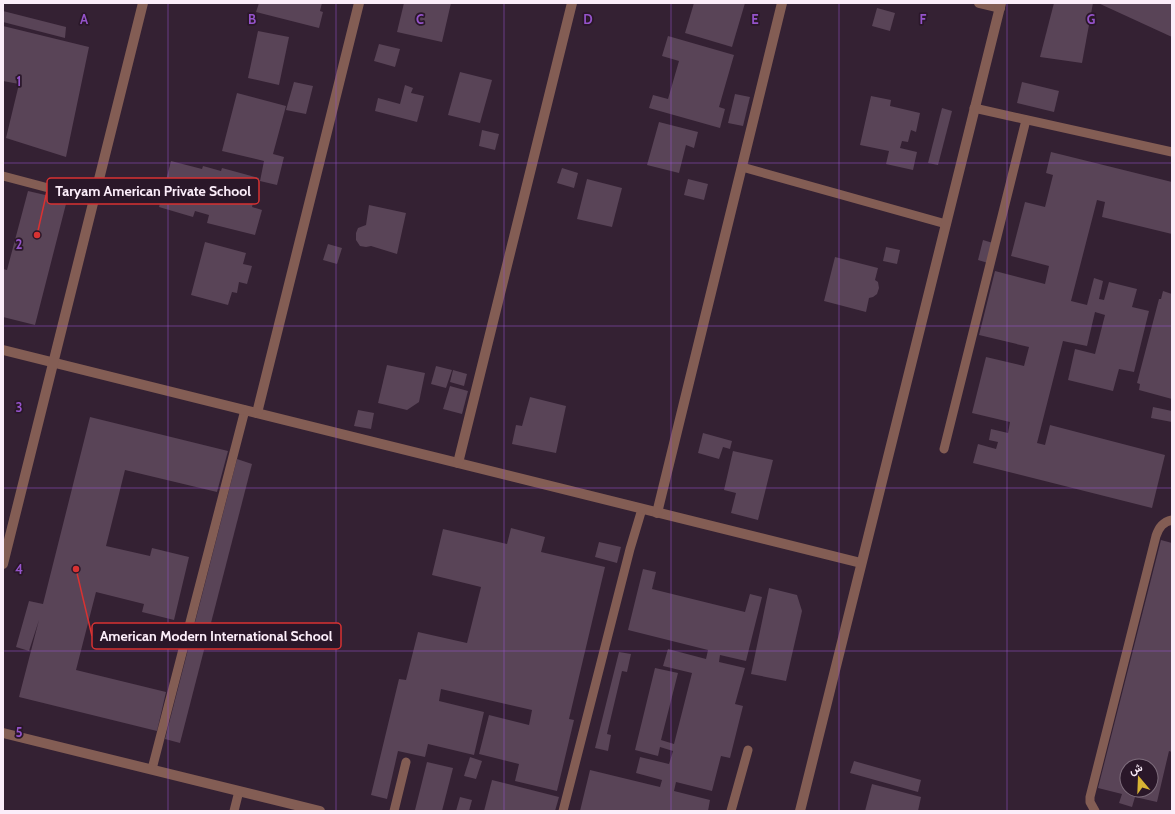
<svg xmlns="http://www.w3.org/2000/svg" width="1175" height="814" viewBox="0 0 1175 814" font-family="Cabin,Vazirmatn,sans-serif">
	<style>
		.building { fill: #594457; fill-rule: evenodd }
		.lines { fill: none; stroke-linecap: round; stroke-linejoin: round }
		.lane { stroke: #835d54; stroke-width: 9 }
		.street { stroke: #835d54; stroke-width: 10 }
		.grid { fill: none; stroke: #9553cb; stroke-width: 1; stroke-opacity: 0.55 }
		.grid-label { font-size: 13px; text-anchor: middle; font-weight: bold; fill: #9553cb; stroke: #2a1729; stroke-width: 3.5; stroke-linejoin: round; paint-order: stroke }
		.leader { fill: none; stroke: #d83232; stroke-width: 1.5 }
		.callout-dot { fill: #d83232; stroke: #2a1729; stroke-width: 1.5 }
		.callout { fill: #2a1729; stroke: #d83232; stroke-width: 1.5 }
		.callout-label { font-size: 14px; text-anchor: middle; font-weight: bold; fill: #fbedf9 }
	</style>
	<rect width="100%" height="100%" fill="#342133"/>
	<g class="building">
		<polygon points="259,3 322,3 320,11 323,12 319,28 256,12"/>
		<polygon points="404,3 451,3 442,42 397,32"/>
		<polygon points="694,3 745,3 732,47 685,33"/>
		<polygon points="1054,3 1093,3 1082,63 1040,57"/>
		<polygon points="1098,3 1172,3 1172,37"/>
		<polygon points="877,8 895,13 890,31 872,26"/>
		<polygon points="3,11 66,27 65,38 3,22"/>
		<polygon points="3,26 89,47 66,157 6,138 19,84 3,81"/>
		<polygon points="258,31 289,37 279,85 248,78"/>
		<polygon points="668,36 734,55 719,107 725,109 720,128 649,108 653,95 668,99 679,61 662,56"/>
		<polygon points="379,44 400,49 395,67 374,61"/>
		<polygon points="460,72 492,80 480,123 448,115"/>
		<polygon points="294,82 313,86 306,114 286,110"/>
		<polygon points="1022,82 1059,91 1054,112 1017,103"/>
		<polygon points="405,85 413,88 411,93 424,96 417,122 375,111 378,98 400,104"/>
		<polygon points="237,93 286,106 273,154 284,157 277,185 260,181 264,161 222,151"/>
		<polygon points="735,94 750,97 743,126 728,123"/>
		<polygon points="871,96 891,100 890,106 920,113 916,132 911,130 908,142 902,141 900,148 917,152 913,170 886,164 889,151 860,145"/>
		<polygon points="942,108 952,111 938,165 928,163"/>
		<polygon points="659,122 698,132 694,148 686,145 679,173 647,165"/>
		<polygon points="482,130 499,134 495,150 479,146"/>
		<polygon points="1051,152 1172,182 1172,234 1102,217 1105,202 1097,200 1071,301 1087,305 1094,278 1103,281 1099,299 1104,300 1109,282 1137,289 1132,307 1149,311 1134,372 1119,369 1113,391 1068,380 1075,349 1095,354 1105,315 1095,312 1087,346 1063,341 1037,443 1045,445 1050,425 1165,455 1152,508 973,463 978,444 996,449 998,442 989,440 991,429 1008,433 1010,422 972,413 986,357 1024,366 1029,347 979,335 995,271 1045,284 1049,266 1011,256 1025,202 1045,207 1053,175 1046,173"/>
		<polygon points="171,161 202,169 203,166 221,171 222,168 259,178 252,207 262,210 255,235 207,223 209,215 195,211 193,217 159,207"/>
		<polygon points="562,168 578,173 574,188 557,183"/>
		<polygon points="587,179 622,188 612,227 577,219"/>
		<polygon points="688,179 708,184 704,200 684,195"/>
		<polygon points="28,191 67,200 35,325 3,317 3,269 7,270"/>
		<polygon points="369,205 406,213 397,254 371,246 366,247 360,246 356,240 356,233 358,228 366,225"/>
		<polygon points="983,240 993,243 988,263 978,260"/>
		<polygon points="205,242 246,253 243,264 252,266 247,284 239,282 237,293 232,292 228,305 191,295"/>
		<polygon points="328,244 342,248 337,264 323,260"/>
		<polygon points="886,247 900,250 897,264 883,261"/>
		<polygon points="835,257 878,268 875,280 878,282 879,288 877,294 873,297 869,298 866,312 824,301"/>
		<polygon points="1163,291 1172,294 1172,399 1139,390 1140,384 1137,383 1159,299 1161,299"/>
		<polygon points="387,365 425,373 419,402 407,410 378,403"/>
		<polygon points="436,366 452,370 446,388 431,384"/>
		<polygon points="453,370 467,374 464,386 450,382"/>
		<polygon points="450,386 468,391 462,414 443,409"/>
		<polygon points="530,397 566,406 556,453 512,444 516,425 522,426"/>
		<polygon points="1153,407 1172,411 1172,422 1151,418"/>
		<polygon points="358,410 374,413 371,429 354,426"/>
		<polygon points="90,417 228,451 217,492 125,470 106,546 150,556 152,548 189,557 174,620 142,612 144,604 96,592 76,670 166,692 157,731 19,697 39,620 29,651 16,647 29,601 43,604"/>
		<polygon points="703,433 732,441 730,449 723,447 719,459 698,453"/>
		<polygon points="733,451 773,460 758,520 731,513 736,493 724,490"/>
		<polygon points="237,459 252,464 180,743 165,739"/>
		<polygon points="511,528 545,537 541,552 605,567 569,719 574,720 557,791 515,781 519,764 479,754 489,715 529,725 532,710 441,689 439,701 484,712 474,755 428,744 425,757 398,751 387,799 371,795 399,679 406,680 418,632 467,643 481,587 432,575 443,529 507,544"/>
		<path d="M 1161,540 L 1172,543 L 1172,752 L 1169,751 L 1157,802 L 1135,797 L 1132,807 L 1119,803 L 1122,794 L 1098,788 ZM 1127,766 L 1151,766 L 1151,790 L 1127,790 Z"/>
		<polygon points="599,542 621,547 617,563 595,557"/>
		<polygon points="643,569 656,572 652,589 745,612 750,594 762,597 746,661 720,655 719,662 745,668 735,704 743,706 730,758 721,756 712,791 676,782 674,791 710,800 708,811 580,811 590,770 660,787 662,780 636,773 640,757 669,764 673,751 660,747 658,756 635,750 655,668 678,673 661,740 674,744 692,673 663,666 668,649 706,659 708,650 628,630"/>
		<polygon points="769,588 797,595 802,611 786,681 751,674"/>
		<polygon points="619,652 631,654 627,672 622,671 607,734 611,735 608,751 595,748"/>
		<polygon points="470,757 482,761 476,779 464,776"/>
		<polygon points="854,761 921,780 918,792 850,773"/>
		<polygon points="427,762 453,768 442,811 415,810"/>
		<polygon points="492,780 559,797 555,811 484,811"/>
		<polygon points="872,784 921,797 918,811 865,811"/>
		<polygon points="460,797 472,800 469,811 456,811"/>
	</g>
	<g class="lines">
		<g class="lane">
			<polyline points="974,108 1172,152"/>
			<polyline points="742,167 946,224"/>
			<polyline points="3,176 94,200"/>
			<polyline points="944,449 1026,120"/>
			<polyline points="152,769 245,410"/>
			<polyline points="234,811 239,791"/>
			<polyline points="394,811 406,762"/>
			<polyline points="563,811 630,549 642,509"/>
			<polyline points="731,811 748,750"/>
			<path d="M 1095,811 L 1090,802 L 1090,797 L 1156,536 C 1159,527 1163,522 1172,520"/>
		</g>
		<g class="street">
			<polyline points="979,3 1000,8"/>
			<polyline points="3,350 861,563"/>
			<polyline points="257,413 359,3"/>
			<polyline points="458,463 572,3"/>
			<polyline points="657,513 782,3"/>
			<polyline points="3,564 143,3"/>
			<polyline points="3,733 320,811"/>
			<polyline points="800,811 1001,3"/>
		</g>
	</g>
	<path class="grid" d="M 168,3 L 168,811M 336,3 L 336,811M 504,3 L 504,811M 671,3 L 671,811M 839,3 L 839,811M 1007,3 L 1007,811M 3,163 L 1172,163M 3,326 L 1172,326M 3,488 L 1172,488M 3,651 L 1172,651"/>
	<g class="grid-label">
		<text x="84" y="24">A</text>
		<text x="252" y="24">B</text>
		<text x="420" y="24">C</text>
		<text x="588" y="24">D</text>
		<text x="755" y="24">E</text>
		<text x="923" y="24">F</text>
		<text x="1091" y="24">G</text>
		<text x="19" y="86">1</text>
		<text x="19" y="249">2</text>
		<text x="19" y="412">3</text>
		<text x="19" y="574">4</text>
		<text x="19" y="737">5</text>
	</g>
	<path class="leader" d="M37 235L47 191M76 569L92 636"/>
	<g class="callout-dot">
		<circle cx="37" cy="235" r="4"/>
		<circle cx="76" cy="569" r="4"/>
	</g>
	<g class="callout">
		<rect x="47" y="178" width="212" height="26" rx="4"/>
		<rect x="92" y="623" width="249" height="26" rx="4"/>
	</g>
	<g class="callout-label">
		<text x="153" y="196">Taryam American Private School</text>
		<text x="216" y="641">American Modern International School</text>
	</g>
	<rect width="1175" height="814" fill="none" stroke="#fbedf9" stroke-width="8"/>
	<g transform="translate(1139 778) rotate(341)"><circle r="19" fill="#2a1729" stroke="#7e6d7c"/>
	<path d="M0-3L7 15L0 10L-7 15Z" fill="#d8b434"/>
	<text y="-6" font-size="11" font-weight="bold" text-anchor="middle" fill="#fbedf9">ش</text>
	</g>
</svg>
